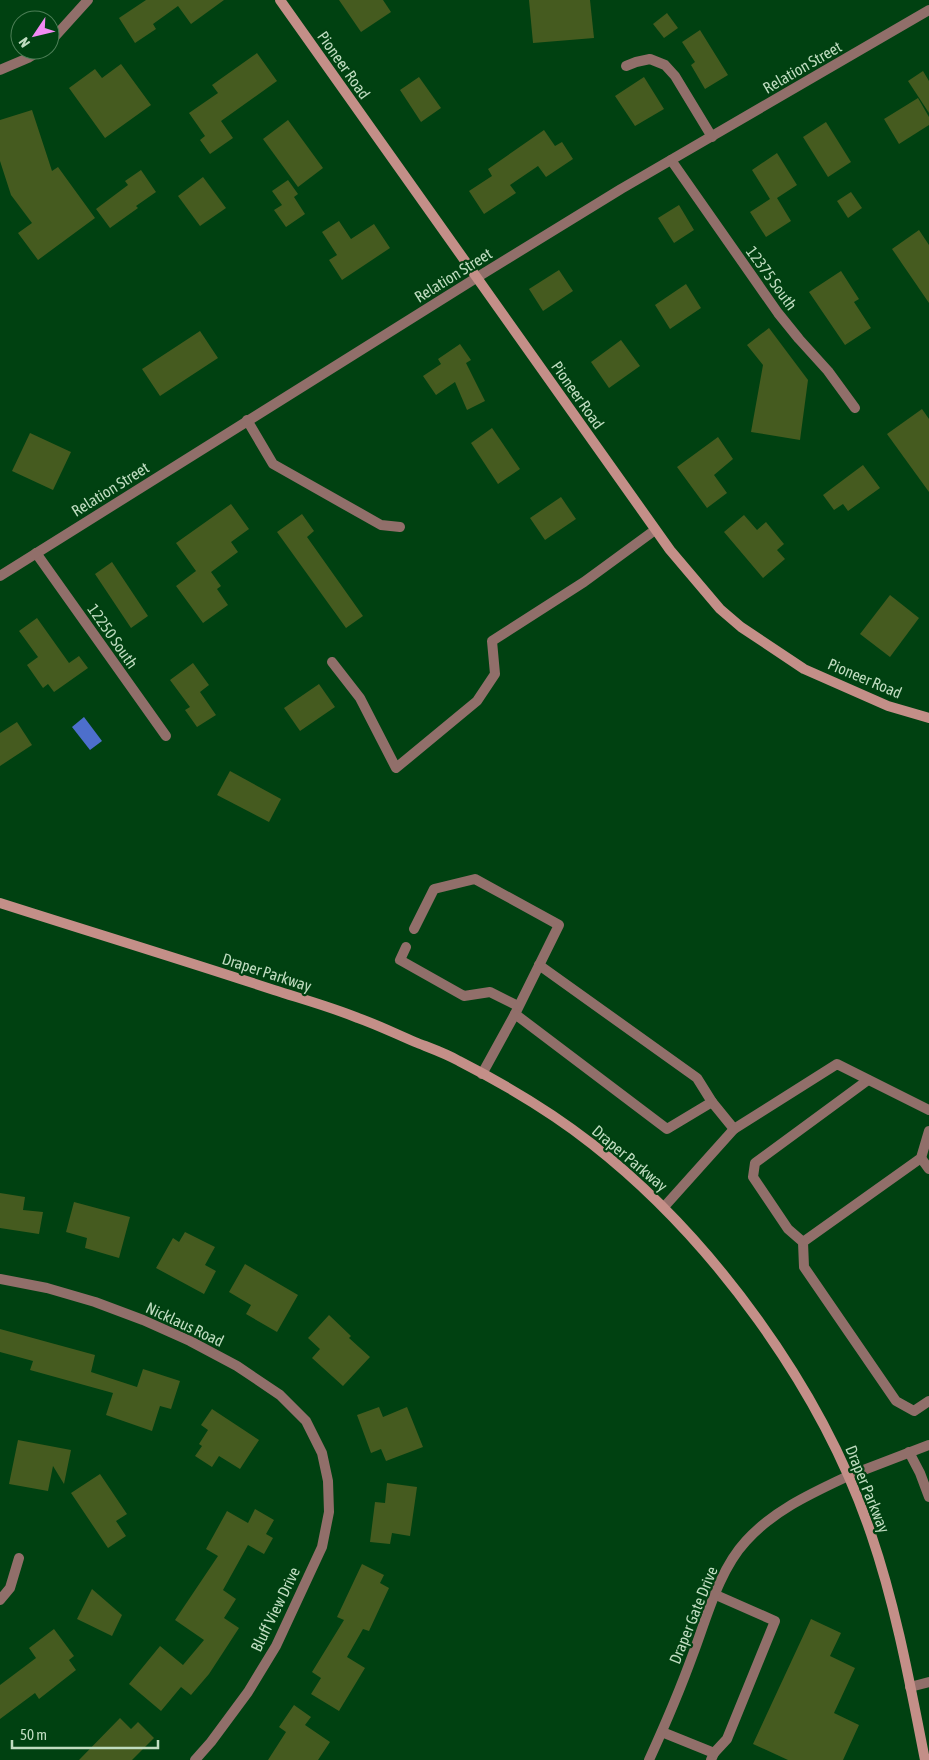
<svg xmlns="http://www.w3.org/2000/svg" width="929" height="1760" viewBox="0 0 929 1760" font-family="'Asap Condensed',sans-serif">
	<style>
		.water { fill: #4d6fcc }
		.building { fill: #455b1f }
		.lines { fill: none; stroke-linecap: round; stroke-linejoin: round }
		.lane { stroke: #916f6a; stroke-width: 10 }
		.street { stroke: #916f6a; stroke-width: 10 }
		.secondary { stroke: #c48f88; stroke-width: 10 }
		.labels { text-anchor: middle; stroke-width: 4.5; stroke-linejoin: round; paint-order: stroke }
		.street-label { font-size: 16px; fill: #bfdcc0; stroke: #004111 }
	</style>
	<rect width="100%" height="100%" fill="#004111"/>
	<polygon class="water" points="84,717 102,741 90,750 72,727"/>
	<g class="building">
		<polygon points="146,0 224,0 191,24 178,6 153,24 156,29 135,43 119,18"/>
		<polygon points="339,0 383,0 391,12 361,32"/>
		<polygon points="529,0 590,0 594,38 533,43"/>
		<polygon points="667,13 678,28 664,38 653,24"/>
		<polygon points="700,30 728,75 705,89 691,65 695,62 682,42"/>
		<polygon points="257,53 277,81 221,121 233,138 210,154 200,140 205,136 189,113 218,93 212,85"/>
		<polygon points="121,64 151,105 105,138 69,88 95,69 102,78"/>
		<polygon points="923,71 929,81 929,113 908,81"/>
		<polygon points="419,77 441,108 421,122 400,90"/>
		<polygon points="644,77 664,109 635,126 615,96"/>
		<polygon points="918,98 929,117 929,125 899,144 884,119"/>
		<polygon points="32,110 52,171 58,167 95,218 38,260 18,233 32,223 11,195 0,161 0,120"/>
		<polygon points="288,120 323,168 298,187 263,139"/>
		<polygon points="826,122 851,162 828,177 803,137"/>
		<polygon points="544,130 555,146 562,142 573,159 546,177 538,166 510,185 516,193 484,214 469,191 492,176 488,169"/>
		<polygon points="777,153 797,185 777,198 791,221 766,237 750,212 770,199 752,170"/>
		<polygon points="141,170 156,192 136,206 138,208 110,228 96,209 128,185 125,181"/>
		<polygon points="203,177 226,208 200,226 178,196"/>
		<polygon points="288,180 298,194 294,197 305,214 286,227 274,210 282,205 272,191"/>
		<polygon points="851,192 862,208 848,218 837,201"/>
		<polygon points="679,205 694,230 674,243 658,218"/>
		<polygon points="339,221 351,239 374,224 390,248 342,280 329,260 337,255 322,232"/>
		<polygon points="919,230 929,245 929,303 892,249"/>
		<polygon points="559,270 573,291 543,311 529,289"/>
		<polygon points="841,271 859,299 854,302 871,328 845,345 809,292"/>
		<polygon points="686,284 701,308 670,329 655,305"/>
		<polygon points="769,328 808,380 800,440 751,432 763,365 747,345"/>
		<polygon points="200,331 218,358 160,396 142,369"/>
		<polygon points="621,340 640,366 609,388 591,362"/>
		<polygon points="460,344 471,360 466,363 485,401 467,410 455,382 436,395 423,376 441,364 438,359"/>
		<polygon points="922,409 929,419 929,492 887,434"/>
		<polygon points="492,428 520,469 498,484 471,443"/>
		<polygon points="30,433 71,452 53,490 12,471"/>
		<polygon points="718,437 733,459 714,475 727,493 707,508 677,467"/>
		<polygon points="863,465 880,488 848,511 843,504 834,510 823,495"/>
		<polygon points="561,497 576,519 545,540 530,518"/>
		<polygon points="231,504 249,529 231,542 238,552 211,572 221,586 217,589 228,605 203,623 176,586 196,571 176,543"/>
		<polygon points="302,514 314,531 307,537 363,616 346,628 277,532"/>
		<polygon points="744,515 757,530 766,522 784,544 777,550 785,559 763,578 724,532"/>
		<polygon points="112,562 148,616 131,628 95,574"/>
		<polygon points="890,595 919,618 890,657 860,634"/>
		<polygon points="37,618 69,663 79,656 88,668 54,692 48,684 43,688 27,665 38,657 19,631"/>
		<polygon points="193,663 209,685 200,692 216,715 197,727 185,710 190,707 170,680"/>
		<polygon points="319,684 335,707 300,731 284,708"/>
		<polygon points="17,722 32,745 0,766 0,733"/>
		<polygon points="230,771 281,799 269,822 217,795"/>
		<polygon points="0,1193 25,1197 23,1210 43,1212 39,1234 0,1228"/>
		<polygon points="74,1202 130,1217 119,1258 85,1248 87,1238 66,1232"/>
		<polygon points="185,1232 215,1247 205,1265 216,1271 204,1294 156,1268 173,1238 179,1242"/>
		<polygon points="245,1264 298,1295 277,1332 246,1314 251,1305 229,1292"/>
		<polygon points="329,1315 351,1336 349,1338 370,1357 343,1386 312,1358 320,1349 308,1338"/>
		<polygon points="0,1329 95,1355 91,1372 137,1387 143,1369 180,1381 171,1409 160,1406 152,1431 106,1415 113,1393 30,1370 33,1361 0,1352"/>
		<polygon points="379,1407 383,1417 407,1407 423,1447 386,1461 381,1449 371,1453 357,1415"/>
		<polygon points="212,1409 259,1440 240,1469 219,1456 212,1467 195,1456 202,1446 199,1444 208,1430 201,1425"/>
		<polygon points="18,1440 71,1450 64,1484 53,1466 48,1491 9,1484"/>
		<polygon points="100,1474 127,1514 116,1521 126,1536 108,1548 71,1493"/>
		<polygon points="387,1483 417,1487 410,1536 392,1533 390,1544 370,1542 375,1502 385,1503"/>
		<polygon points="255,1509 274,1520 266,1534 273,1538 264,1554 248,1545 223,1590 236,1599 224,1618 239,1628 209,1674 191,1695 181,1687 161,1711 129,1684 160,1646 183,1665 204,1640 175,1620 218,1556 206,1549 227,1511 248,1523"/>
		<polygon points="362,1564 384,1575 380,1583 389,1588 369,1631 363,1629 347,1657 365,1668 339,1711 311,1694 321,1678 312,1672 344,1620 337,1617"/>
		<polygon points="92,1589 122,1615 112,1636 77,1619"/>
		<polygon points="811,1619 841,1633 830,1656 855,1668 834,1713 859,1725 843,1760 788,1760 753,1744"/>
		<polygon points="54,1629 74,1656 69,1660 76,1670 39,1699 35,1693 0,1719 0,1685 36,1658 29,1648"/>
		<polygon points="294,1705 311,1717 305,1725 330,1742 318,1760 268,1760 286,1732 279,1727"/>
		<polygon points="120,1718 131,1729 138,1722 154,1738 132,1760 79,1760"/>
	</g>
	<g class="lines">
		<g class="lane">
			<polyline points="626,66 636,62 650,59 665,65 675,76 712,137"/>
			<polyline points="247,420 273,464 381,525 400,527"/>
			<polyline points="332,662 360,698 396,768 477,701 495,674 492,641 584,582 655,530"/>
			<polyline points="414,929 434,889 475,879 559,925 515,1014"/>
			<polyline points="406,947 400,960 464,996 490,992 518,1006"/>
			<polyline points="539,965 697,1078 712,1102"/>
			<polyline points="482,1074 515,1014 667,1129 712,1102 734,1129"/>
			<polyline points="868,1080 755,1163 753,1177 788,1229 803,1242 804,1267 896,1401 914,1411 929,1401"/>
			<polyline points="921,1158 929,1169"/>
			<polyline points="664,1207 734,1129 837,1064 929,1110"/>
			<polyline points="803,1242 921,1158 929,1131"/>
			<polyline points="909,1452 920,1473 929,1497"/>
			<polyline points="848,1476 929,1445"/>
			<polyline points="910,1687 929,1682"/>
			<polyline points="662,1732 714,1753 711,1760"/>
			<polyline points="714,1753 727,1739 775,1621 716,1595"/>
		</g>
		<g class="street">
			<polyline points="50,42 88,0"/>
			<polyline points="0,70 28,58 41,50"/>
			<polyline points="671,160 778,313 799,339 828,371 855,408"/>
			<polyline points="36,553 166,736"/>
			<polyline points="0,576 476,278 621,189 929,10"/>
			<polyline points="0,1279 47,1288 95,1302 143,1320 190,1341 237,1366 280,1395 306,1421 322,1453 328,1481 329,1512 322,1547 276,1646 248,1692 211,1742 195,1760"/>
			<polyline points="0,1600 10,1588 19,1558"/>
			<path d="M 649,1760 C 665,1725 680,1690 693,1654 C 707,1617 719,1570 746,1541 C 774,1510 812,1493 848,1476"/>
		</g>
		<g class="secondary">
			<polyline points="280,0 670,550 720,609 741,627 804,669 888,706 929,718"/>
			<path d="M 0,903 C 91,932 183,960 274,990 C 302,999 331,1007 358,1018 C 378,1025 396,1034 415,1042 C 430,1048 445,1053 459,1061 C 502,1083 554,1114 592,1144 C 712,1238 822,1389 871,1534 C 896,1607 910,1684 925,1760"/>
		</g>
	</g>
	<g class="labels">
		<g class="street-label">
			<text transform="translate(344 65) rotate(55)" y="6">Pioneer Road</text>
			<text transform="translate(802 67) rotate(-30)" y="6">Relation Street</text>
			<text transform="translate(453 275) rotate(-32)" y="6">Relation Street</text>
			<text transform="translate(772 278) rotate(54)" y="6">12375 South</text>
			<text transform="translate(578 395) rotate(55)" y="6">Pioneer Road</text>
			<text transform="translate(110 489) rotate(-32)" y="6">Relation Street</text>
			<text transform="translate(113 636) rotate(55)" y="6">12250 South</text>
			<text transform="translate(865 678) rotate(23)" y="6">Pioneer Road</text>
			<text transform="translate(267 972) rotate(18)" y="6">Draper Parkway</text>
			<text transform="translate(630 1158) rotate(40)" y="6">Draper Parkway</text>
			<text transform="translate(185 1324) rotate(25)" y="6">Nicklaus Road</text>
			<text transform="translate(868 1489) rotate(68)" y="6">Draper Parkway</text>
			<text transform="translate(275 1609) rotate(-64)" y="6">Bluff View Drive</text>
			<text transform="translate(693 1615) rotate(-68)" y="6">Draper Gate Drive</text>
		</g>
	</g>
	<g transform="translate(35 35) rotate(235)"><circle r="24" fill="#004111" stroke="#4c7f57"/>
	<path d="M0-4L9 19L0 12L-9 19Z" fill="#f28af3"/>
	<text y="-8" font-size="14" font-weight="bold" text-anchor="middle" fill="#bfdcc0">N</text>
	</g>
	<path d="M12 1740v8h146v-8" fill="none" stroke="#bfdcc0" stroke-width="2.5"/>
	<text x="20" y="1740" font-size="15" fill="#bfdcc0" stroke="#004111" stroke-width="4" paint-order="stroke">50 m</text>
</svg>
